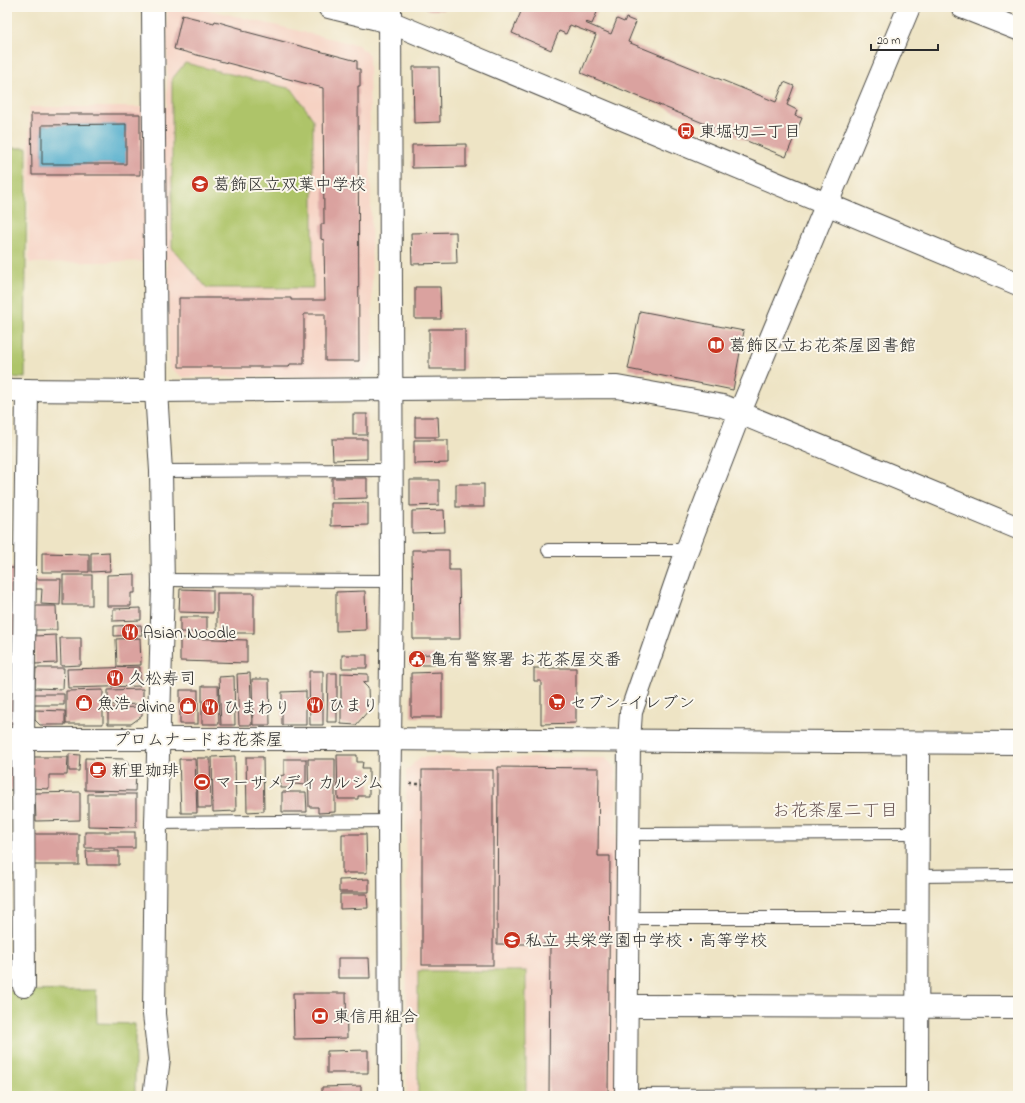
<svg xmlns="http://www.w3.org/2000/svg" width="1025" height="1103" viewBox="0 0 1025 1103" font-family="'Indie Flower','Klee One',sans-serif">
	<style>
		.built { fill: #f6d2c3 }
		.green { fill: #aec469; stroke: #6c784a }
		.water { fill: #4eaccc; stroke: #3c6c7c }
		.building { fill: #daa29f; fill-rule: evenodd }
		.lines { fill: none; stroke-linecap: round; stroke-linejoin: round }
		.service-casing { stroke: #484742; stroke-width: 14 }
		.minor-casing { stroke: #484742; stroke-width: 24 }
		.tertiary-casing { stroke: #484742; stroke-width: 24 }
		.path { stroke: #484742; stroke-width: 2.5; stroke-dasharray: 3 3; stroke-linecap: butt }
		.service { stroke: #fff; stroke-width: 12 }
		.minor { stroke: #fff; stroke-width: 22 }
		.tertiary { stroke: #fff; stroke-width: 22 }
		.labels { text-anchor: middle; stroke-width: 4; stroke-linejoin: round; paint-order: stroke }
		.poi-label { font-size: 17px; fill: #2b2b2b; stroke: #fbf7ec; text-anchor: start }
		.street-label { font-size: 17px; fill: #2b2b2b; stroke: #fbf7ec }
		.neighbourhood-label { font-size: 18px; fill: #685554; stroke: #fbf7ec }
	</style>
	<rect width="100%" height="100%" fill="#fbf7ec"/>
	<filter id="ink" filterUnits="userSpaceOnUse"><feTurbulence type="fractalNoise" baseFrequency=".025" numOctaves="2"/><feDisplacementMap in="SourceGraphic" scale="8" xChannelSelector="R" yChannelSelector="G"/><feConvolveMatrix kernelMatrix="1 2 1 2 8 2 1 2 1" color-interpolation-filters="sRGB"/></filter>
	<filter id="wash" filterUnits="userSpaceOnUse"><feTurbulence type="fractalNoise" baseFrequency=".012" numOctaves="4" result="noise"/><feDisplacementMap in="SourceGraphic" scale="16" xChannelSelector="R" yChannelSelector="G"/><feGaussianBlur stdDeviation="0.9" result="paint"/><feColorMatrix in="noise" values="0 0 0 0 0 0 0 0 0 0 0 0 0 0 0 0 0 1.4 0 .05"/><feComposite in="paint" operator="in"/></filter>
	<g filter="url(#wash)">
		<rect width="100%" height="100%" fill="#eee4c5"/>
		<g class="built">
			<polygon points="168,7 197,7 358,45 369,55 373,360 362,376 182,377 169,367 167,261 29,263 29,107 167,107 167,8"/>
			<polygon points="420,757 606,758 616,768 617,1096 407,1096 406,771"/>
		</g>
		<g class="green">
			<polygon points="185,63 292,89 313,119 313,288 207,288 172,248 172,79"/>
			<polygon points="7,148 27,148 25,378 7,377"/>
			<rect x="418" y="971" width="108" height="125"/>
			<polygon points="96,990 97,1023 135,1024 135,1096 7,1096 7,991"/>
		</g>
		<polygon class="water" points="126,124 126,164 42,164 42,125"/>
		<g id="blocks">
			<g class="building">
				<rect x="427" y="7" width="18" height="3"/>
				<polygon points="523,7 591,7 598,10 592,24 586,22 585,23 611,34 617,19 624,22 626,18 636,22 628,42 776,102 784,82 794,86 787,105 797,110 795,116 802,118 786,157 581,73 596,35 570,25 566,34 559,31 551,50 512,33"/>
				<polygon points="182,15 214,23 215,21 243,29 243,31 357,61 357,69 360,69 360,86 358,86 359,361 325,361 325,314 304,314 304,364 290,364 289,367 179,367 179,298 291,298 291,300 325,300 324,240 321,239 321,224 324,224 323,88 174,49"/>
				<polygon points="413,67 439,67 440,122 414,123"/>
				<path d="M 31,114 L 140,114 L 140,175 L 32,175 ZM 126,124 L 126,164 L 42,164 L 42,125 Z"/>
				<polygon points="466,144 466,167 412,168 412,145"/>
				<polygon points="456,232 457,263 412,264 411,233"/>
				<polygon points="415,287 440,287 441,319 415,319"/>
				<polygon points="640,311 744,331 733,390 628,369"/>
				<rect x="429" y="329" width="36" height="40"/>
				<rect x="353" y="414" width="14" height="21"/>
				<polygon points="415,417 438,417 439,437 415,437"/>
				<polygon points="332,439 367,439 367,459 333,460"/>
				<polygon points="414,440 448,440 448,463 414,464"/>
				<polygon points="332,478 367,478 367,498 332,499"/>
				<polygon points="410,480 439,480 439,505 410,506"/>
				<rect x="456" y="484" width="28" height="23"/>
				<polygon points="331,503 368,503 368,525 331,526"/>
				<polygon points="444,510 445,532 412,533 412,511"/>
				<polygon points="412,550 449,550 449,570 459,570 460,639 413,639"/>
				<polygon points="109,552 110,571 91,572 91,553"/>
				<polygon points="42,553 89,554 89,572 42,572"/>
				<polygon points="7,568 15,568 17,640 7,640"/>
				<polygon points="135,574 135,593 131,593 131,606 107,606 107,575"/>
				<rect x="63" y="575" width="29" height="30"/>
				<polygon points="35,579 61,579 60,605 41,604 42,589 35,589"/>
				<polygon points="180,589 213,590 213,613 179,612"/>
				<polygon points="365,591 366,630 336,631 336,592"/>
				<rect x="217" y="593" width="37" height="40"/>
				<polygon points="34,606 56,606 57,630 35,630"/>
				<polygon points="141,608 141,620 113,621 113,609"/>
				<rect x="180" y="617" width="27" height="15"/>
				<polygon points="141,625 142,635 114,636 114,626"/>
				<polygon points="56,635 57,663 35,664 34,636"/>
				<polygon points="60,638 81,638 81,665 61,666"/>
				<polygon points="140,638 141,665 117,666 116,639"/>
				<polygon points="180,638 247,640 247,663 180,661"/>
				<polygon points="434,654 434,665 409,665 409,655"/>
				<rect x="342" y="655" width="25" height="13"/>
				<polygon points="140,667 140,686 68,688 67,669"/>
				<polygon points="36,668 64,668 63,689 35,688"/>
				<polygon points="534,668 576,668 576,723 541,724 541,681 534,681"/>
				<polygon points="309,671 323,671 323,725 310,725"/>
				<polygon points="442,672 442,717 411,717 411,673"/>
				<polygon points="250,673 252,725 239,725 237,674"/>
				<polygon points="328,673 337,673 337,722 327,722"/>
				<polygon points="341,673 368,674 368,682 363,683 368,688 369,710 356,725 341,724"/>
				<polygon points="234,676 235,725 221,725 219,677"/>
				<polygon points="252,679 269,679 270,725 253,725"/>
				<polygon points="7,681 17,681 14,724 7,724"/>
				<polygon points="202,686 218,686 219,724 202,724"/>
				<polygon points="143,689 143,704 108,705 108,690"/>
				<polygon points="103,690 103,724 66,724 66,691"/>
				<rect x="180" y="690" width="18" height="34"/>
				<polygon points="306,691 306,725 282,725 282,692"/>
				<polygon points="35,694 64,694 64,705 34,705"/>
				<polygon points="142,707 142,716 131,724 108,724 108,708"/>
				<polygon points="35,710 65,711 65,725 40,725 35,720"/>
				<polygon points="69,754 80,755 79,771 69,771"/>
				<polygon points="337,755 357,755 357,762 363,762 362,768 369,768 369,796 358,796 358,799 338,799"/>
				<polygon points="235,756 236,811 213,812 212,757"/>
				<polygon points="31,757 68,757 67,775 49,775 49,789 30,788"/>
				<polygon points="246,757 263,757 264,811 247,812"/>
				<rect x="7" y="758" width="7" height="32"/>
				<polygon points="85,758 124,759 136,773 135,791 85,790"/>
				<polygon points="197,758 210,758 211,808 198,808"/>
				<polygon points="179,759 195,759 197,813 181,813"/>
				<polygon points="284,759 306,759 306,785 293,784 292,788 280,788 280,776 284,775"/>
				<polygon points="308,759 335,759 335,812 318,813 318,807 309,807"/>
				<polygon points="498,767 599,768 598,856 610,856 608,1096 549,1096 550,944 497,944"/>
				<rect x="422" y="770" width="71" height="195"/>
				<polygon points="80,792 80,820 36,821 35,793"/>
				<polygon points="282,792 306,792 307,812 282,812"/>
				<polygon points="88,794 136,794 136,827 88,826"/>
				<rect x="85" y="832" width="50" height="16"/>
				<rect x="33" y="834" width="46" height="31"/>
				<polygon points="342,834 366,834 367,873 342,873"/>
				<polygon points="86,851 119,851 119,865 87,865"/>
				<polygon points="369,879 369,892 339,892 339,880"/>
				<polygon points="340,894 367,894 368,908 340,909"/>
				<polygon points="338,958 369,958 370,978 338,978"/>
				<polygon points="293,993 346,993 347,1038 294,1039"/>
				<polygon points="368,1050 368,1073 327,1073 327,1051"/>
				<polygon points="361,1086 361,1096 322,1096 322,1087"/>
			</g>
		</g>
	</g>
	<g filter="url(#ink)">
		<use href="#blocks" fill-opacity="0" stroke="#484742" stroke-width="1"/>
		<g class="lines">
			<defs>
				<g id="service">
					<polyline points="161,471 391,470"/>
					<polyline points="548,550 687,550"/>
					<polyline points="163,580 392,581"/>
					<polyline points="156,823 389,821"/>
					<polyline points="628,834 918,833"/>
					<polyline points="917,876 1018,875"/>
					<polyline points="627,918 917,918"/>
					<polyline points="626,1095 917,1094"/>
				</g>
				<g id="minor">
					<polyline points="153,7 156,391 161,471 163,585 156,823 154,1014 159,1059 154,1096"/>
					<polyline points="962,7 1018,29"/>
					<polyline points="7,390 156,391 617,387 723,406 1018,528"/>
					<polyline points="7,739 367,739 1018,743"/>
					<polyline points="24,986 23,739 27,390"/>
					<polyline points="627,1006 1018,1007"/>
					<polyline points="626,1096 629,741 631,712 687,550 740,412 909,7"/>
					<polyline points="917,1096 918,744"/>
				</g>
				<g id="tertiary">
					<polyline points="329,7 390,22 1018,284"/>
					<polyline points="390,1096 389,821 392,581 390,7"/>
				</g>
			</defs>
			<use href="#service" class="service-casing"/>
			<use href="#minor" class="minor-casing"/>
			<use href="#tertiary" class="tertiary-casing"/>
			<polyline class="path" points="410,784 423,784"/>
			<use href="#service" class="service"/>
			<use href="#minor" class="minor"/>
			<use href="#tertiary" class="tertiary"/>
		</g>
	</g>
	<defs>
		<symbol id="bus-disc" viewBox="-11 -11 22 22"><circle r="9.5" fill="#c8321e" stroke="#fbf7ec"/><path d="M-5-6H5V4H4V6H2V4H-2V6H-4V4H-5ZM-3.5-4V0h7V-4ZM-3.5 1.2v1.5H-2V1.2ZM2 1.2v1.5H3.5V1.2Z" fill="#fff"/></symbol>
		<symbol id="school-disc" viewBox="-11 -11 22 22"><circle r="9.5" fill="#c8321e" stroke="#fbf7ec"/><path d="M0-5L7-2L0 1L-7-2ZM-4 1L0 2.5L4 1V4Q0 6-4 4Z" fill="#fff"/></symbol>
		<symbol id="library-disc" viewBox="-11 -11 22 22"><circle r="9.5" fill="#c8321e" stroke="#fbf7ec"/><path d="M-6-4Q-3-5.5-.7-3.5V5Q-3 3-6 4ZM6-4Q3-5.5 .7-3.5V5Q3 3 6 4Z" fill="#fff"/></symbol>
		<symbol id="restaurant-disc" viewBox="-11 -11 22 22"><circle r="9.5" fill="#c8321e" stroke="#fbf7ec"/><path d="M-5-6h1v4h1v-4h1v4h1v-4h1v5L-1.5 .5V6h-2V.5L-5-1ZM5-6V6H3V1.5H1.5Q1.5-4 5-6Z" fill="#fff"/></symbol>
		<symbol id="civic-disc" viewBox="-11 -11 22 22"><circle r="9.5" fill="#c8321e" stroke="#fbf7ec"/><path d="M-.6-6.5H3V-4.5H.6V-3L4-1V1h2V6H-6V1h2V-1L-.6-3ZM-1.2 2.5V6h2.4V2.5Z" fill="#fff"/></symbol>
		<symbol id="supermarket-disc" viewBox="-11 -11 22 22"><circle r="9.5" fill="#c8321e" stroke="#fbf7ec"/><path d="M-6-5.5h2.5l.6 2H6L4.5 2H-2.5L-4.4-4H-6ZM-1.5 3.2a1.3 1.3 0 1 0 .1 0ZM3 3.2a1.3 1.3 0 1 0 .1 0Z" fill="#fff"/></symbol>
		<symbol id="shop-disc" viewBox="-11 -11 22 22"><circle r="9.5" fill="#c8321e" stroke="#fbf7ec"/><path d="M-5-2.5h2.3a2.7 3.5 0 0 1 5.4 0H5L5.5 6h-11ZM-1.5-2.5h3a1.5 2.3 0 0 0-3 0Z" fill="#fff"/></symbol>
		<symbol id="cafe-disc" viewBox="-11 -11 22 22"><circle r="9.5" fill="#c8321e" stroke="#fbf7ec"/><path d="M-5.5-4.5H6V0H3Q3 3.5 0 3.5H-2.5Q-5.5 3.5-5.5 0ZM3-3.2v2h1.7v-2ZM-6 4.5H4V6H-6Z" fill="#fff"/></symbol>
		<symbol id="stadium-disc" viewBox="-11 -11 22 22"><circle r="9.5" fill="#c8321e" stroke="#fbf7ec"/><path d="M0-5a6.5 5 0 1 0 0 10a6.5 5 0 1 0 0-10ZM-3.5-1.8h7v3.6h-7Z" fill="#fff"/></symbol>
		<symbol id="bank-disc" viewBox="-11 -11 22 22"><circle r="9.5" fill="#c8321e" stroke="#fbf7ec"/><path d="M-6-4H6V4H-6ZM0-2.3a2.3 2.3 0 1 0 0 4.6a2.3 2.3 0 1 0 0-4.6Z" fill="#fff"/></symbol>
	</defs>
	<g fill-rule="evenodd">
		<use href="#bus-disc" x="676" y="121" width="20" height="20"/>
		<use href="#school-disc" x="190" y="174" width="20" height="20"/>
		<use href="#library-disc" x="706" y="335" width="20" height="20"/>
		<use href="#restaurant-disc" x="120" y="622" width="20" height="20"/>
		<use href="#civic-disc" x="407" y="649" width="20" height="20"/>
		<use href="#restaurant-disc" x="105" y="668" width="20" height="20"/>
		<use href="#supermarket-disc" x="547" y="692" width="20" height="20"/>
		<use href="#shop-disc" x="74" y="693" width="20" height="20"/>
		<use href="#restaurant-disc" x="305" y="695" width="20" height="20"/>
		<use href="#shop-disc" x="178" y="696" width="20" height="20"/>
		<use href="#restaurant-disc" x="200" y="697" width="20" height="20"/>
		<use href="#cafe-disc" x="88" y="760" width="20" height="20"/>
		<use href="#stadium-disc" x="192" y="772" width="20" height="20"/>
		<use href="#school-disc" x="502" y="930" width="20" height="20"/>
		<use href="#bank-disc" x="310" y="1006" width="20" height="20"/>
	</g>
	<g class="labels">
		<g class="poi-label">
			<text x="699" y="137">東堀切二丁目</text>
			<text x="213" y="190">葛飾区立双葉中学校</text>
			<text x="729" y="351">葛飾区立お花茶屋図書館</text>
			<text x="143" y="638">Asian Noodle</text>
			<text x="430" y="665">亀有警察署 お花茶屋交番</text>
			<text x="128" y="684">久松寿司</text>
			<text x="570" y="708">セブン-イレブン</text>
			<text x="97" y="709">魚浩</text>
			<text x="328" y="711">ひまり</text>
			<text x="175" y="712" text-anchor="end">divine</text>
			<text x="223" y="713">ひまわり</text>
			<text x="111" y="776">新里珈琲</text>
			<text x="215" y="788">マーサメディカルジム</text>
			<text x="525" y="946">私立 共栄学園中学校・高等学校</text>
			<text x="333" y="1022">東信用組合</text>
		</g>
		<g class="street-label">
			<text x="198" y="745">プロムナードお花茶屋</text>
		</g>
		<g class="neighbourhood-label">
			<text x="835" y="816">お花茶屋二丁目</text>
		</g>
	</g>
	<rect width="1025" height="1103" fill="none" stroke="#fbf7ec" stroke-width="24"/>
	<path d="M871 44v6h67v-6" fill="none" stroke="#2b2b2b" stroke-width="2"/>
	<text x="877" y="44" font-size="12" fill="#2b2b2b" stroke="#fbf7ec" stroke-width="3" paint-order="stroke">20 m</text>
</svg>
